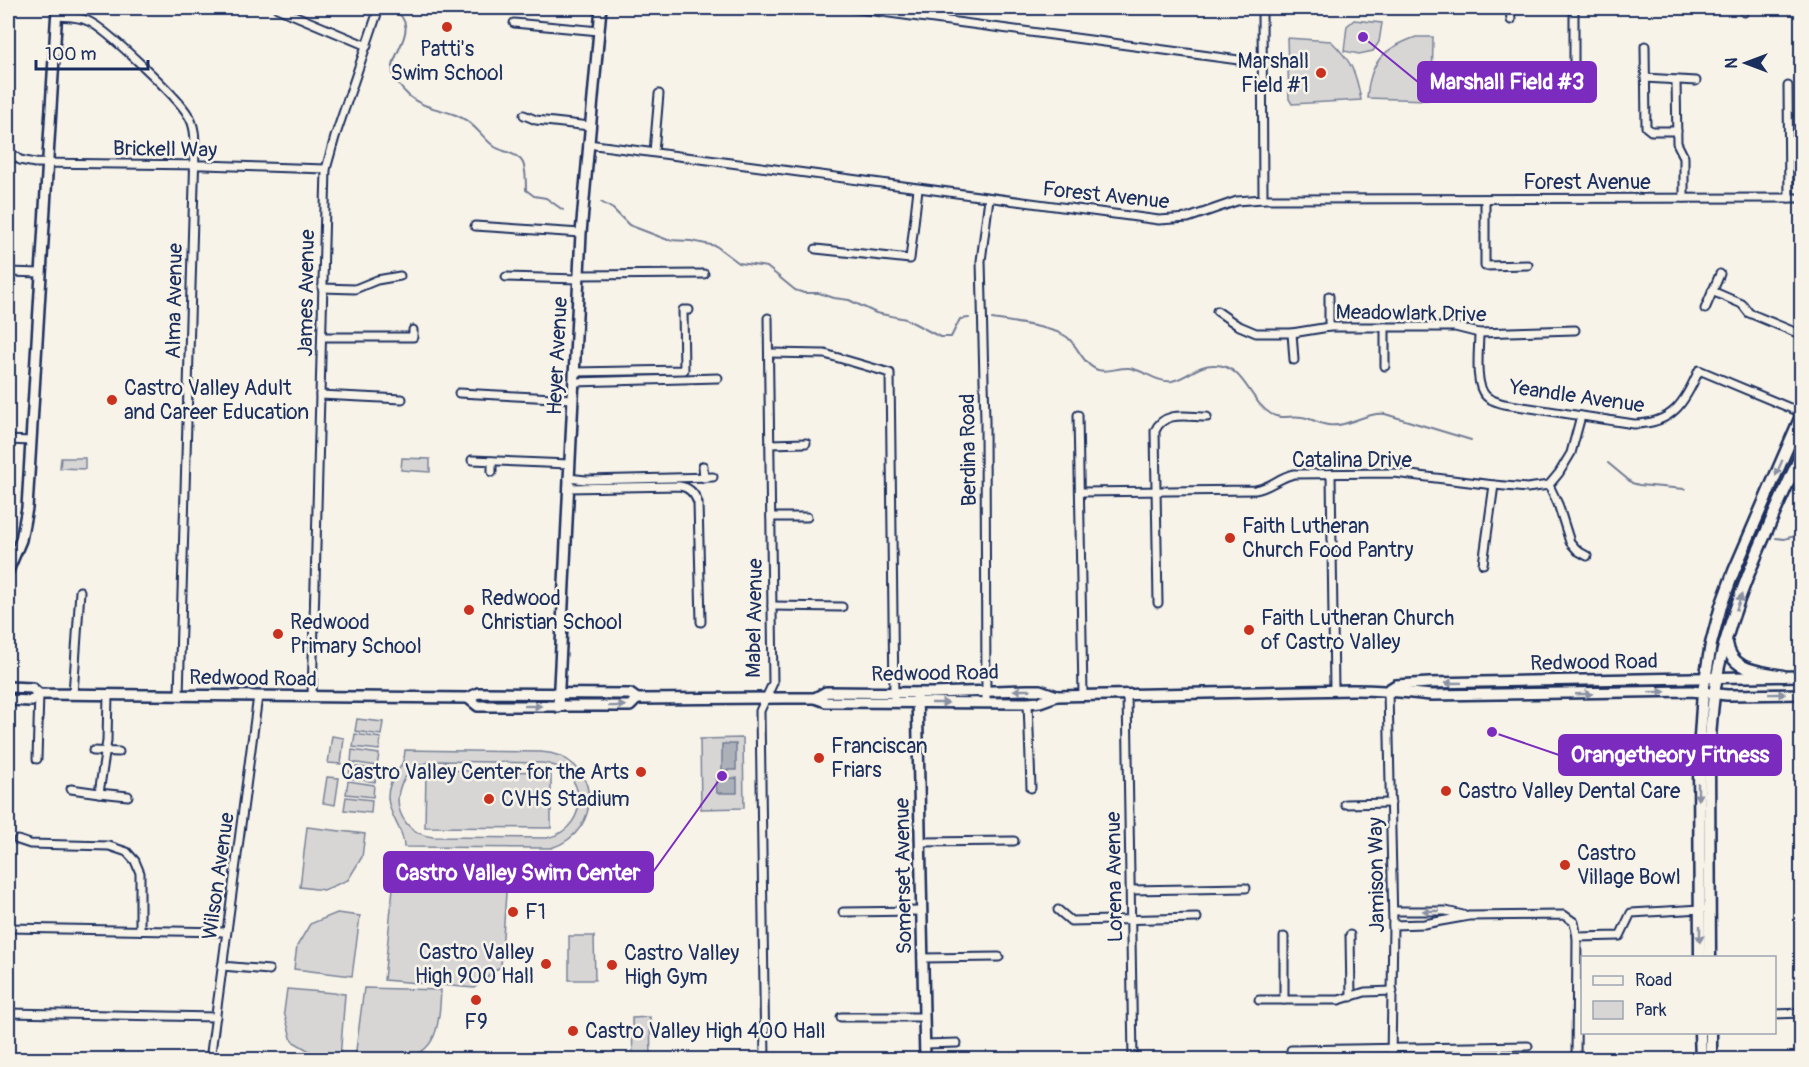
<svg xmlns="http://www.w3.org/2000/svg" width="1809" height="1067" viewBox="0 0 1809 1067" font-family="Pangolin,sans-serif">
	<style>
		.green { fill: #d7d6d4; stroke: #798299; stroke-width: 1.5; fill-rule: evenodd }
		.water { fill: #acb0b9; stroke: #727c95; stroke-width: 1.5 }
		.lines { fill: none; stroke-linecap: round; stroke-linejoin: round }
		.stream { stroke: #727c95; stroke-width: 2 }
		.street-casing { stroke: #1b2f5e; stroke-width: 11 }
		.secondary-casing { stroke: #1b2f5e; stroke-width: 14 }
		.primary-casing { stroke: #1b2f5e; stroke-width: 15 }
		.street { stroke: #f7f3e8; stroke-width: 7 }
		.secondary { stroke: #f7f3e8; stroke-width: 9 }
		.primary { stroke: #f7f3e8; stroke-width: 10 }
		.oneway { fill: #8991a3 }
		.poi-dot { fill: #c8321e; stroke: #f7f3e8; stroke-width: 2 }
		.labels { text-anchor: middle; stroke-width: 5; stroke-linejoin: round; paint-order: stroke }
		.poi-label { font-size: 21px; fill: #1b2f5e; stroke: #f7f3e8; text-anchor: start }
		.street-label { font-size: 21px; fill: #1b2f5e; stroke: #f7f3e8 }
		.leader { fill: none; stroke: #7b2cbf; stroke-width: 2 }
		.callout-dot { fill: #7b2cbf; stroke: #f7f3e8; stroke-width: 2 }
		.callout { fill: #7b2cbf; stroke: #7b2cbf; stroke-width: 2 }
		.callout-label { font-size: 22px; text-anchor: middle; font-weight: bold; fill: #fff }
	</style>
	<rect width="100%" height="100%" fill="#f7f3e8"/>
	<filter id="ink" filterUnits="userSpaceOnUse"><feTurbulence type="fractalNoise" baseFrequency=".0167" numOctaves="2"/><feDisplacementMap in="SourceGraphic" scale="12" xChannelSelector="R" yChannelSelector="G"/><feConvolveMatrix kernelMatrix="1 2 1 2 8 2 1 2 1" color-interpolation-filters="sRGB"/></filter>
	<g filter="url(#ink)">
		<g class="green">
			<polygon points="1354,20 1382,23 1379,42 1373,51 1359,54 1344,51 1347,26"/>
			<path d="M 1416,37 L 1433,37 L 1432,96 L 1428,100 L 1367,98 C 1370,62 1382,49 1416,37 Z"/>
			<path d="M 1287,38 L 1331,41 C 1351,61 1356,71 1361,100 L 1292,104 L 1289,99 Z"/>
			<polygon points="61,458 85,458 85,469 60,468"/>
			<polygon points="402,458 430,459 430,472 401,470"/>
			<polygon points="357,719 383,722 381,735 355,731"/>
			<polygon points="355,734 381,738 379,750 353,747"/>
			<polygon points="332,736 344,738 341,764 328,763"/>
			<polygon points="743,738 744,808 701,809 700,739"/>
			<polygon points="352,750 379,754 377,766 351,762"/>
			<path d="M 405,750 L 541,752 C 599,755 607,830 551,848 L 404,847 C 404,829 389,817 388,798 C 387,777 405,770 405,750 ZM 436,761 L 542,763 C 588,767 592,828 547,838 L 433,837 C 385,831 387,765 436,761 Z"/>
			<polygon points="350,766 377,769 375,782 349,778"/>
			<polygon points="426,770 551,772 551,828 425,827"/>
			<polygon points="327,777 339,778 335,805 323,803"/>
			<polygon points="348,781 374,785 373,797 346,794"/>
			<polygon points="346,797 372,800 371,813 344,810"/>
			<polygon points="307,827 365,834 362,857 348,880 324,890 300,887"/>
			<polygon points="395,867 507,878 501,966 474,988 384,980"/>
			<polygon points="337,913 360,916 352,976 294,969 297,946 310,924"/>
			<polygon points="569,936 594,936 595,980 569,980"/>
			<path d="M 364,988 L 441,990 C 440,1004 440,1023 434,1036 C 422,1065 381,1063 355,1058 Z"/>
			<polygon points="287,989 345,994 340,1059 318,1056 292,1041 284,1012"/>
			<polygon points="650,1017 651,1059 633,1059 632,1018"/>
		</g>
		<g class="water">
			<rect x="722" y="744" width="14" height="26"/>
			<polygon points="737,778 737,793 717,793 716,779"/>
		</g>
		<g class="lines">
			<g class="stream">
				<path d="M 392,8 C 424,29 389,51 393,74 C 394,82 404,91 409,96 C 424,109 444,109 460,117 C 476,124 482,138 495,147 C 503,152 518,153 523,163 C 526,170 526,182 526,190 L 534,196 L 546,198 L 563,210"/>
				<polyline points="601,202 613,209 629,225 668,240 691,241 716,246 739,263 767,267 795,290 804,293 819,293 834,298 849,300 876,313 906,319 940,337 951,337 960,319 969,318"/>
				<path d="M 992,319 C 1010,322 1053,327 1067,337 C 1078,346 1083,365 1098,370 C 1108,373 1119,367 1129,368 C 1144,370 1157,383 1172,381 C 1187,378 1198,364 1215,365 C 1244,365 1249,401 1271,414 C 1281,420 1291,415 1302,417 C 1311,418 1319,424 1328,425 C 1347,428 1365,412 1385,414 L 1471,440"/>
				<polyline points="1608,463 1632,483 1639,485 1685,489"/>
				<polyline points="1776,538 1784,539 1802,534"/>
			</g>
			<defs>
				<g id="street">
					<polyline points="277,8 367,46"/>
					<polyline points="852,8 1261,63"/>
					<polyline points="1262,8 1263,199"/>
					<polyline points="1510,8 1511,20"/>
					<polyline points="1574,8 1574,87"/>
					<polyline points="1744,8 1744,12"/>
					<path d="M 56,16 C 67,17 78,16 88,21 C 105,28 179,98 188,115 C 195,125 195,138 195,150 L 179,695"/>
					<polyline points="942,18 944,8"/>
					<polyline points="514,23 599,31"/>
					<polyline points="1645,46 1646,127 1651,131 1677,131"/>
					<polyline points="1645,78 1696,81"/>
					<polyline points="1676,80 1677,143 1684,157 1684,198"/>
					<polyline points="1788,86 1789,198"/>
					<polyline points="524,115 536,120 590,126"/>
					<polyline points="588,144 1159,220 1188,218 1237,201 1263,199 1802,198"/>
					<polyline points="8,151 20,160 35,163 204,165 326,169"/>
					<polyline points="654,152 659,94"/>
					<polyline points="1485,199 1485,266 1528,265"/>
					<polyline points="475,226 581,233"/>
					<polyline points="816,249 910,259 918,189"/>
					<polyline points="8,272 41,273"/>
					<polyline points="579,275 704,274"/>
					<polyline points="506,277 579,279"/>
					<polyline points="322,288 355,289 377,280 400,276"/>
					<polyline points="1712,291 1742,304 1749,313 1802,335"/>
					<polyline points="1329,296 1329,327"/>
					<polyline points="1705,309 1720,274"/>
					<polyline points="1217,311 1237,325 1256,333 1292,333 1329,327 1455,327 1479,333 1575,330"/>
					<polyline points="1385,327 1385,366"/>
					<polyline points="1292,333 1294,360"/>
					<path d="M 1479,333 C 1479,349 1474,385 1486,396 C 1491,401 1498,402 1504,404 L 1634,424 C 1673,424 1685,402 1699,370 L 1802,413"/>
					<polyline points="322,337 413,337 413,330"/>
					<polyline points="769,353 825,354 890,373 894,697"/>
					<polyline points="574,372 684,370 683,310 689,310"/>
					<polyline points="574,382 718,378"/>
					<polyline points="459,393 573,399"/>
					<polyline points="320,395 402,399"/>
					<polyline points="1078,415 1083,695"/>
					<polyline points="8,440 31,441"/>
					<polyline points="770,444 806,443"/>
					<polyline points="472,460 569,464"/>
					<polyline points="703,466 704,478"/>
					<polyline points="492,472 492,461"/>
					<polyline points="1331,474 1334,690"/>
					<polyline points="568,478 586,480 713,477"/>
					<polyline points="1549,485 1558,504 1570,542 1578,551 1587,556"/>
					<path d="M 568,488 L 679,486 C 689,487 695,494 698,503 L 701,622"/>
					<path d="M 1080,492 L 1255,490 C 1270,488 1279,477 1294,474 L 1394,473 L 1494,485 L 1527,488 L 1549,485 L 1559,473 L 1571,453 L 1581,416"/>
					<polyline points="771,517 807,517"/>
					<polyline points="1483,564 1494,485"/>
					<path d="M 1158,603 L 1155,431 C 1164,410 1188,417 1207,417"/>
					<polyline points="772,606 842,607"/>
					<polyline points="1388,690 1393,925 1391,1060"/>
					<polyline points="73,694 80,591"/>
					<polyline points="108,694 107,741 99,793 128,796"/>
					<polyline points="1127,694 1133,1060"/>
					<polyline points="312,697 326,169 335,137 379,8"/>
					<polyline points="986,702 985,421 981,261 989,198"/>
					<polyline points="1028,703 1031,788"/>
					<polyline points="93,751 119,752"/>
					<polyline points="37,759 39,694"/>
					<polyline points="71,789 99,793"/>
					<polyline points="1345,804 1391,803"/>
					<polyline points="18,840 30,844 109,846 127,852 135,861 140,873 140,930"/>
					<polyline points="921,842 1014,841"/>
					<polyline points="1131,890 1246,888"/>
					<polyline points="1058,910 1071,921 1197,918"/>
					<polyline points="1393,911 1446,911 1463,915"/>
					<polyline points="843,912 921,911"/>
					<polyline points="1393,925 1424,924 1469,916 1564,915 1574,922 1577,937 1620,936 1631,913 1702,909"/>
					<polyline points="8,928 226,932"/>
					<polyline points="1350,935 1351,997"/>
					<polyline points="1284,937 1284,1000"/>
					<polyline points="922,958 999,957"/>
					<polyline points="222,966 269,970"/>
					<polyline points="1259,1000 1339,1000 1365,992 1393,991"/>
					<polyline points="8,1013 216,1017"/>
					<polyline points="1774,1014 1802,1013"/>
					<polyline points="841,1017 924,1017"/>
					<polyline points="925,1044 957,1043"/>
					<polyline points="1291,1050 1528,1046"/>
					<polyline points="210,1060 258,696"/>
					<polyline points="765,1060 760,711 773,683 768,318"/>
					<polyline points="1576,1060 1577,937"/>
				</g>
				<g id="secondary">
					<polyline points="8,571 21,540 27,508 57,8"/>
					<path d="M 8,687 L 32,688 L 39,694 L 468,698 L 478,693 L 630,694 L 637,699 L 784,698 L 815,698 L 826,702 L 1028,703 L 1040,702 L 1057,696 L 1352,690 C 1379,690 1404,692 1431,695 L 1691,691 L 1727,695 L 1802,694"/>
					<polyline points="1388,690 1396,685 1429,683 1802,676"/>
					<polyline points="917,693 925,1060"/>
					<polyline points="468,698 478,706 630,706 637,699"/>
					<polyline points="815,698 826,692 932,693 1028,690 1040,690 1057,696"/>
					<polyline points="8,700 31,701 39,694"/>
					<polyline points="558,707 581,233 601,8"/>
				</g>
				<g id="primary">
					<path d="M 1727,643 C 1731,672 1760,671 1783,676"/>
					<polyline points="1700,958 1699,751 1703,692 1711,644 1721,606 1734,571 1802,414"/>
					<path d="M 1710,958 L 1709,762 C 1710,730 1712,698 1719,666 C 1736,592 1771,522 1802,452"/>
					<polyline points="1700,1032 1701,1060"/>
					<polyline points="1711,1032 1711,1060"/>
				</g>
			</defs>
			<use href="#street" class="street-casing"/>
			<use href="#secondary" class="secondary-casing"/>
			<use href="#primary" class="primary-casing"/>
			<use href="#street" class="street"/>
			<use href="#secondary" class="secondary"/>
			<use href="#primary" class="primary"/>
		</g>
		<defs><path id="oneway-solid" d="M-6-.8H1V-3.2L6.5 0L1 3.2V.8H-6Z" transform="scale(1.5)"/></defs>
		<g class="oneway">
			<use href="#oneway-solid" transform="translate(1779 468) rotate(113)"/>
			<use href="#oneway-solid" transform="translate(1739 602) rotate(-71)"/>
			<use href="#oneway-solid" transform="translate(1453 683) rotate(179)"/>
			<use href="#oneway-solid" transform="translate(1022 690) rotate(179)"/>
			<use href="#oneway-solid" transform="translate(1657 692) rotate(-1)"/>
			<use href="#oneway-solid" transform="translate(1584 694) rotate(-2)"/>
			<use href="#oneway-solid" transform="translate(1777 694) rotate(-1)"/>
			<use href="#oneway-solid" transform="translate(940 703)"/>
			<use href="#oneway-solid" transform="translate(533 706)"/>
			<use href="#oneway-solid" transform="translate(617 706) rotate(-1)"/>
			<use href="#oneway-solid" transform="translate(1698 792) rotate(90)"/>
			<use href="#oneway-solid" transform="translate(1431 911) rotate(180)"/>
			<use href="#oneway-solid" transform="translate(1700 934) rotate(90)"/>
		</g>
	</g>
	<g class="poi-dot">
		<circle cx="447" cy="27" r="6"/>
		<circle cx="1321" cy="73" r="6"/>
		<circle cx="112" cy="400" r="6"/>
		<circle cx="1230" cy="538" r="6"/>
		<circle cx="469" cy="610" r="6"/>
		<circle cx="1249" cy="630" r="6"/>
		<circle cx="278" cy="634" r="6"/>
		<circle cx="819" cy="758" r="6"/>
		<circle cx="641" cy="772" r="6"/>
		<circle cx="1446" cy="791" r="6"/>
		<circle cx="489" cy="799" r="6"/>
		<circle cx="1565" cy="865" r="6"/>
		<circle cx="513" cy="912" r="6"/>
		<circle cx="546" cy="964" r="6"/>
		<circle cx="612" cy="965" r="6"/>
		<circle cx="476" cy="1000" r="6"/>
		<circle cx="573" cy="1031" r="6"/>
	</g>
	<g class="labels">
		<g class="poi-label">
			<text x="447" y="56" text-anchor="middle">Patti's<tspan x="447" dy="24">Swim School</tspan></text>
			<text x="1309" y="68" text-anchor="end">Marshall<tspan x="1309" dy="24">Field #1</tspan></text>
			<text x="124" y="395">Castro Valley Adult<tspan x="124" dy="24">and Career Education</tspan></text>
			<text x="1242" y="533">Faith Lutheran<tspan x="1242" dy="24">Church Food Pantry</tspan></text>
			<text x="481" y="605">Redwood<tspan x="481" dy="24">Christian School</tspan></text>
			<text x="1261" y="625">Faith Lutheran Church<tspan x="1261" dy="24">of Castro Valley</tspan></text>
			<text x="290" y="629">Redwood<tspan x="290" dy="24">Primary School</tspan></text>
			<text x="831" y="753">Franciscan<tspan x="831" dy="24">Friars</tspan></text>
			<text x="629" y="779" text-anchor="end">Castro Valley Center for the Arts</text>
			<text x="1458" y="798">Castro Valley Dental Care</text>
			<text x="501" y="806">CVHS Stadium</text>
			<text x="1577" y="860">Castro<tspan x="1577" dy="24">Village Bowl</tspan></text>
			<text x="525" y="919">F1</text>
			<text x="534" y="959" text-anchor="end">Castro Valley<tspan x="534" dy="24">High 900 Hall</tspan></text>
			<text x="624" y="960">Castro Valley<tspan x="624" dy="24">High Gym</tspan></text>
			<text x="476" y="1029" text-anchor="middle">F9</text>
			<text x="585" y="1038">Castro Valley High 400 Hall</text>
		</g>
		<g class="street-label">
			<text transform="translate(165 149) rotate(1)" y="7">Brickell Way</text>
			<text x="1587" y="189">Forest Avenue</text>
			<text transform="translate(1106 195) rotate(6)" y="7">Forest Avenue</text>
			<text transform="translate(306 293) rotate(-89)" y="7">James Avenue</text>
			<text transform="translate(174 301) rotate(-89)" y="7">Alma Avenue</text>
			<text transform="translate(1411 313) rotate(1)" y="7">Meadowlark Drive</text>
			<text transform="translate(557 356) rotate(-87)" y="7">Heyer Avenue</text>
			<text transform="translate(1577 396) rotate(8)" y="7">Yeandle Avenue</text>
			<text transform="translate(968 450) rotate(-91)" y="7">Berdina Road</text>
			<text x="1352" y="467">Catalina Drive</text>
			<text transform="translate(754 618) rotate(-89)" y="7">Mabel Avenue</text>
			<text transform="translate(1594 662) rotate(-1)" y="7">Redwood Road</text>
			<text transform="translate(935 673) rotate(-1)" y="7">Redwood Road</text>
			<text transform="translate(253 678) rotate(1)" y="7">Redwood Road</text>
			<text transform="translate(1376 875) rotate(-91)" y="7">Jamison Way</text>
			<text transform="translate(218 876) rotate(-82)" y="7">Wilson Avenue</text>
			<text transform="translate(903 876) rotate(-91)" y="7">Somerset Avenue</text>
			<text transform="translate(1114 877) rotate(-91)" y="7">Lorena Avenue</text>
		</g>
	</g>
	<path class="leader" d="M1363 37L1418 82M1492 732L1559 755M722 776L653 872"/>
	<g class="callout-dot">
		<circle cx="1363" cy="37" r="6"/>
		<circle cx="1492" cy="732" r="6"/>
		<circle cx="722" cy="776" r="6"/>
	</g>
	<g class="callout">
		<rect x="1418" y="62" width="178" height="40" rx="6"/>
		<rect x="1559" y="735" width="222" height="40" rx="6"/>
		<rect x="384" y="852" width="269" height="40" rx="6"/>
	</g>
	<g class="callout-label">
		<text x="1507" y="89">Marshall Field #3</text>
		<text x="1670" y="762">Orangetheory Fitness</text>
		<text x="518" y="880">Castro Valley Swim Center</text>
	</g>
	<rect width="1809" height="1067" fill="none" stroke="#f7f3e8" stroke-width="30"/>
	<rect x="15" y="15" width="1779" height="1037" fill="none" stroke="#1b2f5e" stroke-width="2" filter="url(#ink)"/>
	<rect x="1581" y="956" width="195" height="78" fill="#f7f3e8" stroke="#9fa5b1" stroke-width="1.5"/>
	<rect x="1593" y="976" width="30" height="9" fill="#f7f3e8" stroke="#9fa5b1" stroke-width="1.5"/>
	<text x="1635" y="986" font-size="18" fill="#1b2f5e">Road</text>
	<rect x="1593" y="1001" width="30" height="18" fill="#d7d6d4" stroke="#9fa5b1" stroke-width="1.5"/>
	<text x="1635" y="1016" font-size="18" fill="#1b2f5e">Park</text>
	<g transform="translate(1746 63) rotate(270)" stroke="#f7f3e8" stroke-width="4.5" paint-order="stroke">
	<path d="M0-4.5L10 22L0 15L-10 22Z" fill="#1b2f5e"/>
	<text y="-9" font-size="16" font-weight="bold" text-anchor="middle" fill="#1b2f5e">N</text>
	</g>
	<path d="M36 60v9h112v-9" fill="none" stroke="#1b2f5e" stroke-width="3"/>
	<text x="45" y="60" font-size="18" fill="#1b2f5e" stroke="#f7f3e8" stroke-width="4.5" paint-order="stroke">100 m</text>
</svg>
